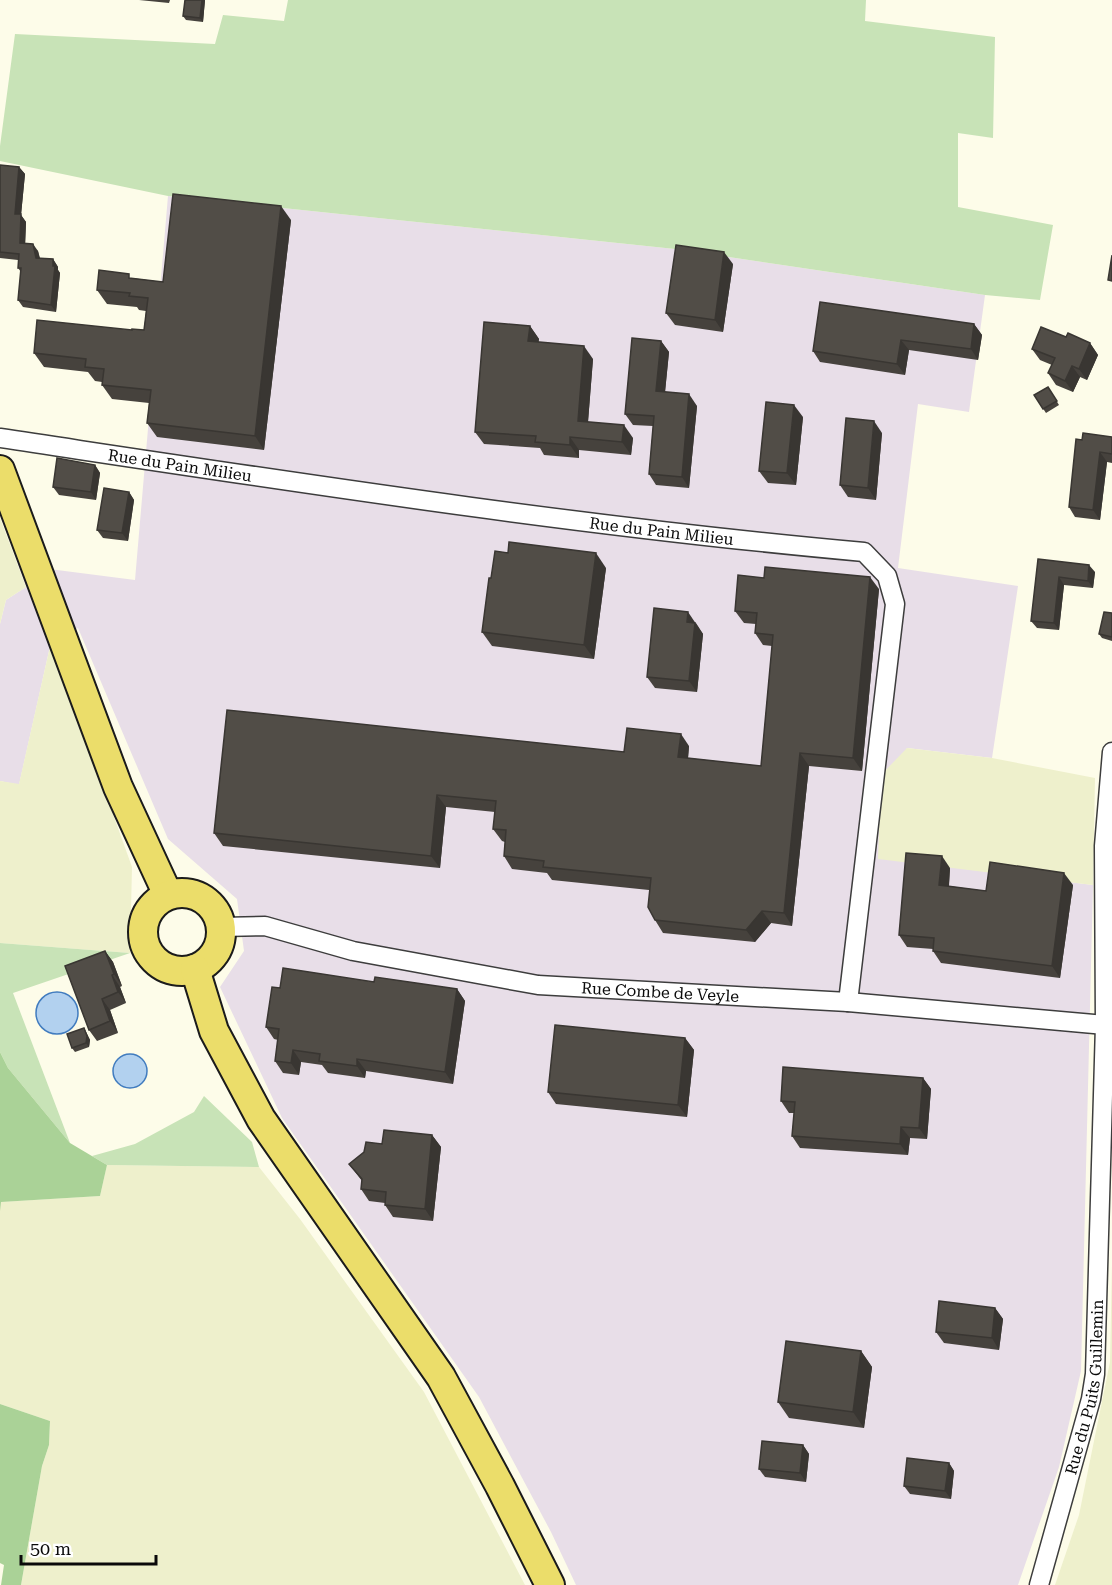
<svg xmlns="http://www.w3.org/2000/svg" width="1112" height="1585" viewBox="0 0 1112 1585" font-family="'Roboto Serif',serif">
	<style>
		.industrial { fill: #e8dee8 }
		.farmland { fill: #eef0cc }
		.green { fill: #c8e3b7 }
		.forest { fill: #aad297 }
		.water { fill: #b2d1ef; stroke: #417cbf; stroke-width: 1.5 }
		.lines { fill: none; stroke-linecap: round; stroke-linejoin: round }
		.minor-casing { stroke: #3d3d3d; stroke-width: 21 }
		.primary-casing { stroke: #1b1b1b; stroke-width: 32 }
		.minor { stroke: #fff; stroke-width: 18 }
		.primary { stroke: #ebdd6a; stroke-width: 28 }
		.wall { fill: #46423d }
		.shaded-wall { fill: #393632 }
		.building { fill: #514d47; stroke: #393632; stroke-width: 1.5 }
		.labels { text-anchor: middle; stroke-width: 6; stroke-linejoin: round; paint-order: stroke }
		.street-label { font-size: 16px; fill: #0a0a0a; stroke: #fff }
	</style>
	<rect width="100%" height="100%" fill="#fdfce9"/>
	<polygon class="industrial" points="168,196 675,249 985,295 969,412 918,404 898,568 1018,586 992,758 907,748 878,858 1093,885 1081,1371 1059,1467 1018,1585 576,1585 551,1532 479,1397 282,1118 220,987 244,951 237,899 168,839 78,628 51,642 19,785 0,781 0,624 6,600 26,587 18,565 135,580"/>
	<g class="farmland">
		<polygon points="0,518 26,587 6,600 0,624"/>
		<polygon points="51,642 132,867 130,953 0,943 0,781 19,784"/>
		<polygon points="907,748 992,758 1095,778 1093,885 878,859 881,775"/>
		<polygon points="107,1165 259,1167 300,1219 424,1392 525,1585 21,1585 42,1466 49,1445 50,1421 0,1404 0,1202 100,1196"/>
		<polygon points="1112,1264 1112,1585 1055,1585 1079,1515 1110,1362"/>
	</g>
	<g class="green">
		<polygon points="288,0 866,0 865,21 995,37 993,138 958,133 958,207 1053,225 1040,300 985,295 675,249 168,196 0,161 0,146 15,34 215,44 223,15 284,21"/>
		<polygon points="0,943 130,953 13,993 70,1143 8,1068 0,1052"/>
		<polygon points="204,1096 252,1142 259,1167 107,1165 92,1156 135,1144 194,1112"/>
	</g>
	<g class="forest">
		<polygon points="0,1052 8,1068 70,1143 107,1165 100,1196 1,1202 0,1211"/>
		<polygon points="0,1404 50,1421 49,1445 42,1466 21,1585 1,1585 4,1565 0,1563"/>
	</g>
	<g class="water">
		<circle cx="57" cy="1013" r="21"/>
		<circle cx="130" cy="1071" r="17"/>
	</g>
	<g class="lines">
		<defs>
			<g id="minor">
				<path id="s1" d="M 0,438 C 287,481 574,526 864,552 L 887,576 L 895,604 L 848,1002"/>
				<path id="s2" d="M 221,927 L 265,926 L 353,951 L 538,985 L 848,1002 L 1105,1025"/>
				<path id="s3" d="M 1039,1585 L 1091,1399 L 1095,1374 L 1105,1025 L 1104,846 L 1112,752"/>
			</g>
			<g id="primary">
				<polyline points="0,470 118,787 168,895"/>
				<circle cx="182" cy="932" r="39"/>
				<polyline points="195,969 214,1031 261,1119 441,1377 500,1486 550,1585"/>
			</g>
		</defs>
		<use href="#minor" class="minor-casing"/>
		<use href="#primary" class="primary-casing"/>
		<use href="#minor" class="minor"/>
		<use href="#primary" class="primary"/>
	</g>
	<g class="wall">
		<polygon points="139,0 170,0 169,3"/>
		<polygon points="185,0 205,0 203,22 186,20 183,16"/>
		<polygon points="0,165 19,167 25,174 21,215 26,222 25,243 38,251 40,258 53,259 58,267 58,270 60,273 56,312 23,307 18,300 21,272 18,268 18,260 0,258"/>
		<polygon points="291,220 264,450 157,437 147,423 149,403 112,399 102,385 102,382 95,381 88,372 44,367 34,353 132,330 144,330 146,311 139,310 137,307 107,304 97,290 132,278 163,282"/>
		<polygon points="733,264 723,332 675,325 666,313"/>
		<polygon points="974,324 982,335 978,360 909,350 905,375 820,362 813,351"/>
		<polygon points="530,326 539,339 538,342 593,359 588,422 633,438 631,455 579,450 579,458 544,455 540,448 484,444 475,432"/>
		<polygon points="1066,337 1090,343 1098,355 1087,380 1080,377 1073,392 1056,385 1048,373 1052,365 1040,360 1032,349"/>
		<polygon points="661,341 669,352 665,392 697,406 689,488 656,485 649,474 653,426 633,425 625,414"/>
		<polygon points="1048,387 1059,405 1046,413 1034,395"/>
		<polygon points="803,417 796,485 768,483 759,471"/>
		<polygon points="882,433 876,500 848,497 840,485"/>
		<polygon points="1112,437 1112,463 1107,462 1100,520 1075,517 1069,507 1082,440"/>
		<polygon points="95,465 100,473 96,500 59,495 53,487"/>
		<polygon points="129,492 134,500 128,541 103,538 97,530"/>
		<polygon points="1038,559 1095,572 1093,588 1064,585 1059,630 1037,628 1031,621"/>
		<polygon points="606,568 594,659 492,646 482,632"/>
		<polygon points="879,589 862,771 809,766 792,926 771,923 755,942 663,933 655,920 649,890 552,880 547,873 512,869 504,856 505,842 502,841 493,829 495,812 446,807 440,868 223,846 214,833 624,752 689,746 688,758 761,766 772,646 763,645 755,633 756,624 744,623 735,611"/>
		<polygon points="1112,613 1112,641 1102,638 1099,634"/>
		<polygon points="696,623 703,634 697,692 655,688 647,677"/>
		<polygon points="950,868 949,886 986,891 1073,885 1060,978 941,963 933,951 933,949 907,947 899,935"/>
		<polygon points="105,951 113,962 122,986 120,987 126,1003 110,1010 118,1033 97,1041 89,1030"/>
		<polygon points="374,982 457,989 465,1001 453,1084 366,1071 365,1078 328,1073 322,1065 301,1062 299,1075 283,1073 275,1061 278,1040 274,1039 266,1027 280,988"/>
		<polygon points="84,1028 90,1040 89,1047 75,1052 72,1048"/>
		<polygon points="685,1038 694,1050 687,1117 556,1104 548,1092"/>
		<polygon points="923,1078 931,1089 927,1139 910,1138 908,1155 800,1148 792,1136 794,1113 789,1113 781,1101"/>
		<polygon points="432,1135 441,1147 433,1221 393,1217 385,1205 385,1203 369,1201 361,1189 362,1181 349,1164 382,1144"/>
		<polygon points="995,1308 1003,1319 999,1350 944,1343 936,1332"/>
		<polygon points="861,1351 872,1367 864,1428 789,1418 778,1402"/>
		<polygon points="803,1445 809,1454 806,1482 765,1477 759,1469"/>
		<polygon points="949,1463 954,1471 951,1499 910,1494 904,1486"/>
	</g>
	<g class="shaded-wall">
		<polygon points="202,0 205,0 203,22 200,18"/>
		<polygon points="19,167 25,174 21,215 26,222 25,250 20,243 15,214"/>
		<polygon points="281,206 291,220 264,450 255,436"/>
		<polygon points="33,244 38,251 41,265 36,258"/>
		<polygon points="724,252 733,264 723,332 715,320"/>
		<polygon points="53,259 58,267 58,270 60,273 56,312 51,305"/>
		<polygon points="974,324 982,335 978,360 971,349"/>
		<polygon points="530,326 539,339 537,354 528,341"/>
		<polygon points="901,340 909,350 905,375 897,364"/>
		<polygon points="661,341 669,352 664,402 656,391"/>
		<polygon points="1090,343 1098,355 1087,380 1079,369"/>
		<polygon points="584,346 593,359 587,434 578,421"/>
		<polygon points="1072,366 1080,377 1073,392 1065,381"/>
		<polygon points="689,394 697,406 689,488 682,477"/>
		<polygon points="794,405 803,417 796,485 787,473"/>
		<polygon points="874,421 882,433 876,500 868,488"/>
		<polygon points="624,425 633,438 631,455 622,442"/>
		<polygon points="570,437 579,450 579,458 570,445"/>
		<polygon points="1100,452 1107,462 1100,520 1093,510"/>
		<polygon points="95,465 100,473 96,500 91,492"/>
		<polygon points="129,492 134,500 128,541 122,533"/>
		<polygon points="596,553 606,568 594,659 584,645"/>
		<polygon points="1089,565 1095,572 1093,588 1088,581"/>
		<polygon points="870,577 879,589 862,771 853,758"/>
		<polygon points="1059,577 1064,585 1059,630 1054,623"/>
		<polygon points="688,612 703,634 697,692 689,681 687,622"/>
		<polygon points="681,734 689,746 687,770 678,757"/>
		<polygon points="800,753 809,766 792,926 784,913"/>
		<polygon points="437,795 446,807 440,868 431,856"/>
		<polygon points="942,856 950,868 948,897 939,885"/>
		<polygon points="1064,873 1073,885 1060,978 1052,966"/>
		<polygon points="762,911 771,923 755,942 746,930"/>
		<polygon points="105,951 113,962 122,986 114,974"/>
		<polygon points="112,975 120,987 126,1003 118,992"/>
		<polygon points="457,989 465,1001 453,1084 445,1072"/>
		<polygon points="102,999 110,1010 118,1033 110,1021"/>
		<polygon points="84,1028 90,1040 89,1047 86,1043"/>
		<polygon points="685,1038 694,1050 687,1117 678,1105"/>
		<polygon points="293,1050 301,1062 299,1075 291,1063"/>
		<polygon points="357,1059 366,1071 365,1078 357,1066"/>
		<polygon points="923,1078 931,1089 927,1139 919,1128"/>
		<polygon points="901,1127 910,1138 908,1155 900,1144"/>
		<polygon points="432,1135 441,1147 433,1221 425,1209"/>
		<polygon points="995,1308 1003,1319 999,1350 992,1338"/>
		<polygon points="861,1351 872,1367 864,1428 853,1412"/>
		<polygon points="803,1445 809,1454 806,1482 800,1473"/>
		<polygon points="949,1463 954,1471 951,1499 945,1491"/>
	</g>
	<g class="building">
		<polygon points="185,0 202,0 200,18 183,16"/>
		<polygon points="0,165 19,167 15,214 21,214 20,243 33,244 36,258 53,259 53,266 55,266 51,305 18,300 21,268 18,268 19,254 0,252"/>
		<polygon points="173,194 281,206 255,436 147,423 151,390 102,385 104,369 85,367 86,359 34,353 37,320 132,330 132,329 144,330 148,298 129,296 130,293 97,290 99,270 129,274 129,278 163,282"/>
		<polygon points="676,245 724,252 715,320 666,313"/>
		<polygon points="1112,255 1112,281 1108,280"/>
		<polygon points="820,302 974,324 971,349 901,340 897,364 813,351"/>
		<polygon points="484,322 530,326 528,341 584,346 578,421 624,425 622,442 570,437 570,445 535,442 536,436 475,432"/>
		<polygon points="1041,327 1066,337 1068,333 1090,343 1079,369 1072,366 1065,381 1048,373 1055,358 1032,349"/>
		<polygon points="632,338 661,341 656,391 689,394 682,477 649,474 654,416 625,414"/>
		<polygon points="1048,387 1057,401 1043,409 1034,395"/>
		<polygon points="766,402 794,405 787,473 759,471"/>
		<polygon points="846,418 874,421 868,488 840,485"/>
		<polygon points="1083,433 1112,437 1112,454 1100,452 1093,510 1069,507 1076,439 1082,440"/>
		<polygon points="57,458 95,465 91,492 53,487"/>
		<polygon points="104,488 129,492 122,533 97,530"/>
		<polygon points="509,542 596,553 584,645 482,632 489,578 491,578 495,551 508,553"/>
		<polygon points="1038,559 1089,565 1088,581 1059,577 1054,623 1031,621"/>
		<polygon points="765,567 870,577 853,758 800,753 784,913 762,911 746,930 655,920 648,907 651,878 543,867 544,861 504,856 506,830 493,829 496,801 437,795 431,856 214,833 227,710 624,752 627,728 681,734 678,757 761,766 773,635 755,633 757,613 735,611 738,575 764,578"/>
		<polygon points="654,608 688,612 687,622 695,623 689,681 647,677"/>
		<polygon points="1104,612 1112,613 1112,637 1099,634"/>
		<polygon points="906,853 942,856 939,885 986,891 990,862 1064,873 1052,966 933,951 934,938 899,935"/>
		<polygon points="105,951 114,974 112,975 118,992 102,999 110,1021 89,1030 65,966"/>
		<polygon points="283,968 374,982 375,977 457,989 445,1072 357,1059 357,1066 319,1061 320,1054 293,1050 291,1063 275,1061 279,1029 266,1027 272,987 280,988"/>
		<polygon points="555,1025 685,1038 678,1105 548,1092"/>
		<polygon points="84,1028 87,1036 86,1043 72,1048 67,1034"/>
		<polygon points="783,1067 923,1078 919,1128 901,1127 900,1144 792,1136 795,1102 781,1101"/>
		<polygon points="384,1130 432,1135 425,1209 385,1205 386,1192 361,1189 362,1179 349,1164 364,1152 366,1142 382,1144"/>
		<polygon points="939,1301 995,1308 992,1338 936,1332"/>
		<polygon points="786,1341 861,1351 853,1412 778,1402"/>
		<polygon points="762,1441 803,1445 800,1473 759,1469"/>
		<polygon points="907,1458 949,1463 945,1491 904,1486"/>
	</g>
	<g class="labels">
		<g class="street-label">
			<text dy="6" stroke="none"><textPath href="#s1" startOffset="182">Rue du Pain Milieu</textPath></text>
			<text dy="6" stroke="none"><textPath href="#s1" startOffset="668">Rue du Pain Milieu</textPath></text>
			<text dy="6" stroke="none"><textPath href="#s2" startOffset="446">Rue Combe de Veyle</textPath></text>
			<text dy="6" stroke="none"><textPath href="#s3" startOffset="204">Rue du Puits Guillemin</textPath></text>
		</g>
	</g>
	<path d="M21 1555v9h135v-9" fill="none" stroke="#0a0a0a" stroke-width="3"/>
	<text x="30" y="1555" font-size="18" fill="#0a0a0a" stroke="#ffffff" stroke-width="4.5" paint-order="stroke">50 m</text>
</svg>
